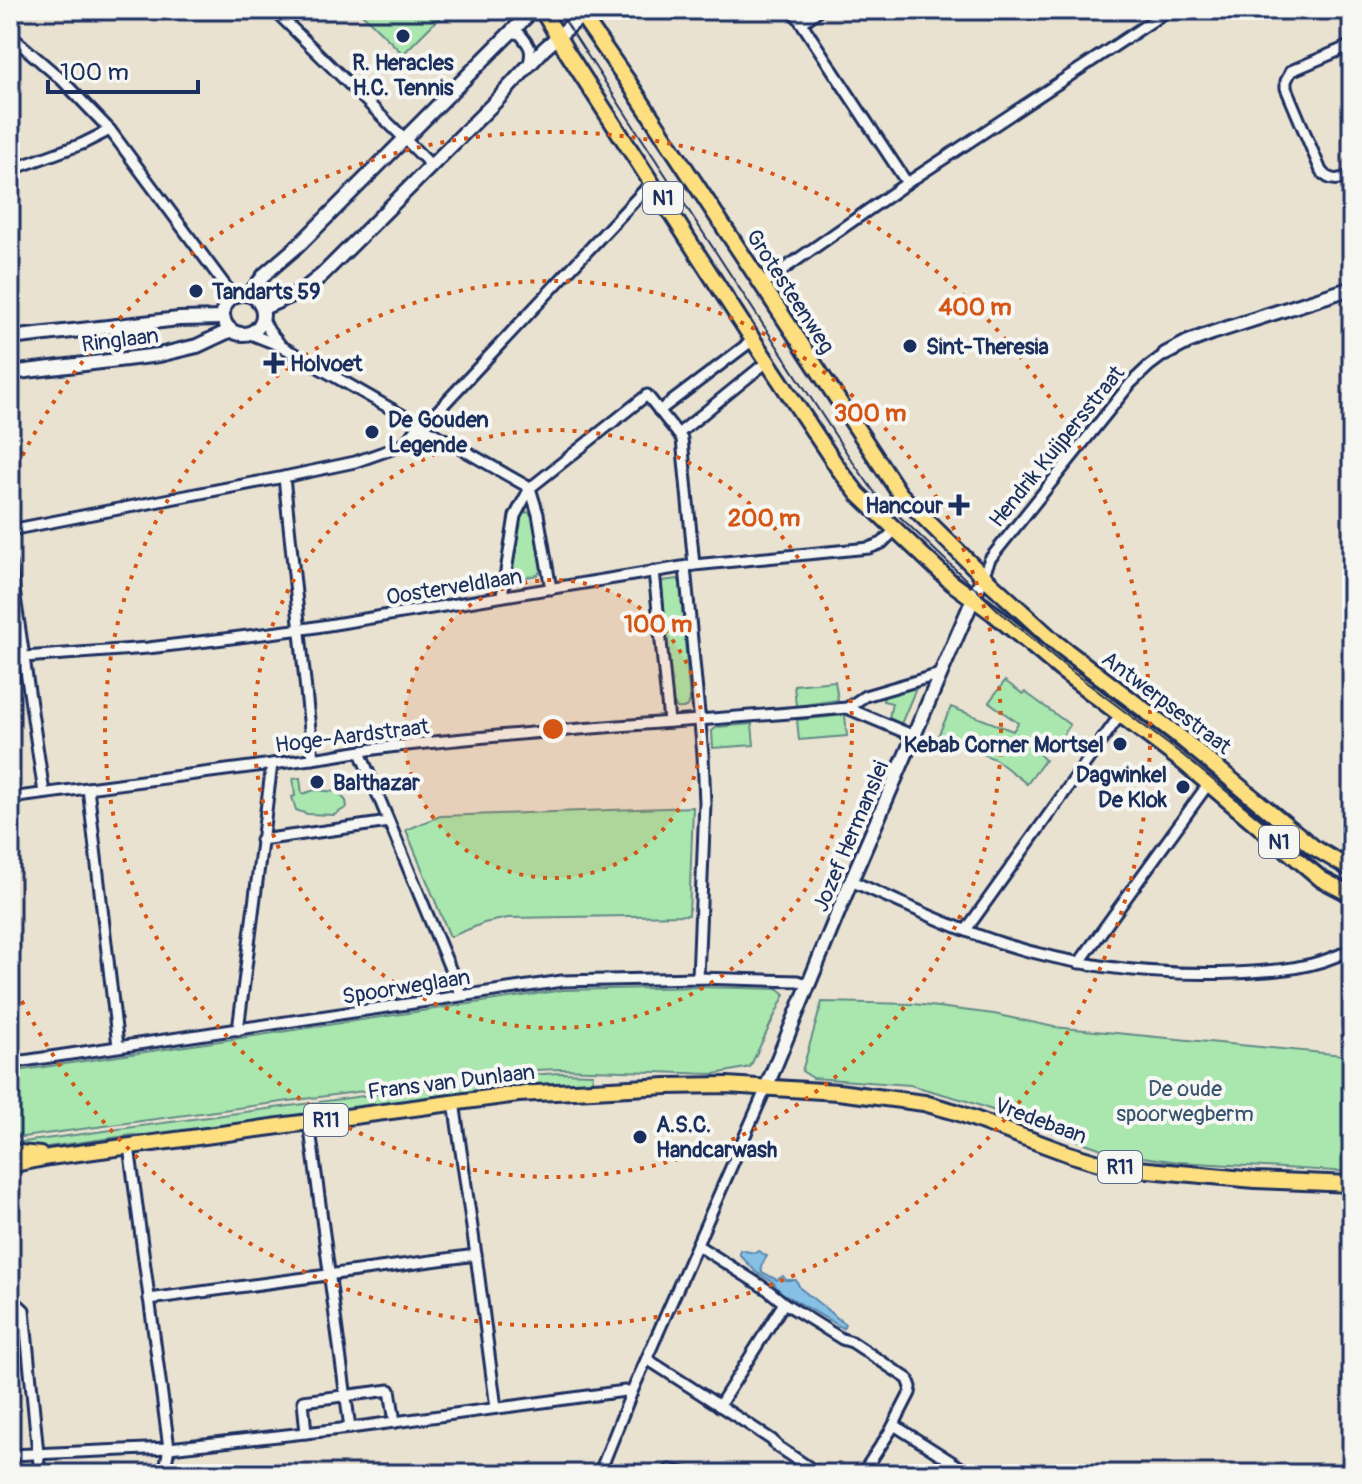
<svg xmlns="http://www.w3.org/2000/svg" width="1362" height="1484" viewBox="0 0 1362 1484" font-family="Pangolin,sans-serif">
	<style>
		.green { fill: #a9e7ae; stroke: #628b86; stroke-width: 2 }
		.water { fill: #86c1e5; stroke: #5b87af; stroke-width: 2 }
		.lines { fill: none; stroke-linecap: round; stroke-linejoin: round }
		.street-casing { stroke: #1b2f5e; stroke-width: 15 }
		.secondary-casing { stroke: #1b2f5e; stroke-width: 18 }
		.primary-casing { stroke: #1b2f5e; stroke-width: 20 }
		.street { stroke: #f6f6f2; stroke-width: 9 }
		.secondary { stroke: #f6f6f2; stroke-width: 12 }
		.primary { stroke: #fddf80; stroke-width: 14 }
		.tram { stroke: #1b2f5e; stroke-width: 2 }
		.ring { fill: none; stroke: #d45514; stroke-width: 4; stroke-dasharray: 4 8 }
		.poi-dot { fill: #1b2f5e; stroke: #f6f6f2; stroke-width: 3 }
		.labels { text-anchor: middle; stroke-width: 8; stroke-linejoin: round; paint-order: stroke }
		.shield { fill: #f6f6f2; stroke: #5d6b8a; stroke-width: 2 }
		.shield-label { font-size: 20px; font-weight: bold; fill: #1b2f5e }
		.poi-label { font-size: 22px; font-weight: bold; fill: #1b2f5e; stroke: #f6f6f2; text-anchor: start }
		.street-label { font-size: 22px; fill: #1b2f5e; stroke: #f6f6f2 }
		.park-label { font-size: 22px; fill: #37546e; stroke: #f6f6f2 }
		.centre { fill: #d45514; stroke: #f6f6f2; stroke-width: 4 }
		.ring-label { font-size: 24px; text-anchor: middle; font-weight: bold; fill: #d45514; stroke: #f6f6f2; stroke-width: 8; stroke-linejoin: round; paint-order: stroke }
	</style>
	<rect width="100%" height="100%" fill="#eae2d1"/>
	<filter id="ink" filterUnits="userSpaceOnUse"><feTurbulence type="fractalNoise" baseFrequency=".0125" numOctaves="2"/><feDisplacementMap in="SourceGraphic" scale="16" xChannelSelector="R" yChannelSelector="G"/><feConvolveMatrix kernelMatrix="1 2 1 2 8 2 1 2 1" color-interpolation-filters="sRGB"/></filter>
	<g filter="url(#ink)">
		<g class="green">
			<polygon points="358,10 434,10 441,16 403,54"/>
			<polygon points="528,512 533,517 541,570 537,575 516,579 511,574 521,517 524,513"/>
			<path d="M 678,579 L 680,583 L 690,700 C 689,707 684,709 677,708 L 672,702 L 662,586 L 662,581 Z"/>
			<polygon points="835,681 838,700 796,706 794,685"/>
			<polygon points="1005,681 1023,694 1025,692 1070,725 1053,749 1045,743 1038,753 1045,760 1027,784 995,759 938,736 951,707 1013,731 1018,723 989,702"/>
			<polygon points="917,686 901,724 889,718 892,703 883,701 884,695"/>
			<polygon points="845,715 847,736 799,740 797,720"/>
			<polygon points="752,724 754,745 713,748 712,731 717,727"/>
			<polygon points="300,778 302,794 315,790 338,792 346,801 347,807 334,815 307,814 296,810 292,797 295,796 293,779"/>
			<polygon points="693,807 689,915 508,918 484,923 450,937 406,830 440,816"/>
			<polygon points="698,987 779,989 785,994 750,1067 715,1074 560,1069 511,1071 23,1137 10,1137 10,1072 563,990"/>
			<polygon points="822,1002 914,1004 994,1014 1054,1027 1343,1055 1342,1047 1352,1047 1352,1172 1179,1162 1113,1153 964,1100 910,1085 813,1078 802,1071"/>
			<polygon points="560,1073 593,1074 592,1082 517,1087 156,1136 133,1135 47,1147 10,1146 10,1142 23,1142 511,1076"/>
		</g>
		<polygon class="water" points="740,1250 755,1253 758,1251 767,1256 761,1266 762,1272 777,1280 783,1276 786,1280 796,1280 800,1288 845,1324 843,1328 779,1291 773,1282 756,1272 740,1255"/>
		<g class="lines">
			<defs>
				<g id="street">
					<polyline points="274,10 432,166"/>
					<polyline points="793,10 907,183"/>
					<polyline points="802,23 819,10"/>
					<path d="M 511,32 L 520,34 C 529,45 533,49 529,63"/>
					<polyline points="10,35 62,80 110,130 233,296"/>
					<path d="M 1352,45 L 1291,71 L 1286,81 L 1286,88 L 1321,171 C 1330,183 1340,180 1352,175"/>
					<polyline points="10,170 82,144 110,130"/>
					<polyline points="761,285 907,183 1169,10"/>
					<polyline points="263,319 269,331 279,343"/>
					<polyline points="248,333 281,346 530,488"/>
					<polyline points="659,411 753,340"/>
					<polyline points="678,434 768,361"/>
					<polyline points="284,477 313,759"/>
					<polyline points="530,488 538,514 551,589"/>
					<polyline points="10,530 284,477 355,462 395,448 406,442 420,424 431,418 652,182"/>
					<polyline points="10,563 44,793"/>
					<polyline points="685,567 703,755 705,803 698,978"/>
					<polyline points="654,571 669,722"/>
					<polyline points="983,576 990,559 1131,383 1149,366 1165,354"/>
					<polyline points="502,596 515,516 530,488 647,395 682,439 694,565"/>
					<polyline points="10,658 148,648 224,639 310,628 694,565 869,548 882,543 896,529"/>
					<polyline points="847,708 914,736"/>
					<polyline points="360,752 461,995"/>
					<polyline points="88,788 118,1046"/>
					<path d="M 10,798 C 110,785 210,772 311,759 C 337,756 363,750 389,747 C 541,729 695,722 847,708 L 865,696 L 940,674"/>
					<polyline points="261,840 389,822"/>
					<path d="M 851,881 C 901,902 952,928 1004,944 C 1078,967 1156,976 1234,973 C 1276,971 1314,969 1352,949"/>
					<polyline points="966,930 1120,715"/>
					<polyline points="1079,963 1209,783"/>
					<path d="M 1352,1006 C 1349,1017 1345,1027 1352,1036"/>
					<polyline points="238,1030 272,764"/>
					<polyline points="10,1063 562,981 698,978 798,981 809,985"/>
					<polyline points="454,1102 476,1255 496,1408"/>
					<polyline points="309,1122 350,1428"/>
					<polyline points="129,1146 169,1448 164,1474"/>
					<polyline points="697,1245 768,1290 784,1303 842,1339 852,1342 908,1379 911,1387 910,1393 891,1430 862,1474"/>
					<polyline points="10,1297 24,1310 40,1474"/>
					<polyline points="149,1299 476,1255"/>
					<polyline points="647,1359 751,1426 772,1440 777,1446 819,1474"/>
					<polyline points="719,1406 784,1303"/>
					<polyline points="894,1425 963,1469 964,1474"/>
					<polyline points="306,1433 303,1401 390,1390 395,1422"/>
					<polyline points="10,1455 169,1448 350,1428 625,1391 631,1394"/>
					<polyline points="599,1474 631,1394 766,1088"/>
					<polyline points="666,1474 670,1470 689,1474"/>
					<polyline points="1348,1474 1352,1467"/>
				</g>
				<g id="secondary">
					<circle cx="243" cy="314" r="20"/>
					<polyline points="250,294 265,274 300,244 533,10"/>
					<polyline points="263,308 302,291 322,275 497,100 544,49 588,10"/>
					<polyline points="10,338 179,319 223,318"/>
					<polyline points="1165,354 1188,342 1212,333 1352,288"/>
					<polyline points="10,373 159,355 197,346 231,330"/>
					<polyline points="766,1088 851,881 983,576"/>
				</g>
				<g id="primary">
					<polyline points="542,10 567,52 753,340 838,468 858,494 952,583 993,613 1060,669 1184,763 1321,879 1352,895"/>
					<polyline points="578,10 629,83 900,494 983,576 1055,642 1176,734 1313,847 1352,870"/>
					<polyline points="10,1152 40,1155"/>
					<polyline points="10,1165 49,1157 518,1094 667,1086 727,1085 838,1092 924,1103 956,1112 1069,1154 1099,1163 1127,1168 1255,1180 1352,1184"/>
				</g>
			</defs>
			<use href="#street" class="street-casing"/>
			<use href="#secondary" class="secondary-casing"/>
			<use href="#primary" class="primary-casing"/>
			<use href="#street" class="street"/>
			<use href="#secondary" class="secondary"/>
			<use href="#primary" class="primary"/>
			<polyline class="tram" points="558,10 850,458 875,493 1000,612 1071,671 1184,756 1311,861 1327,873 1352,886"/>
		</g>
	</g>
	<circle cx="553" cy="729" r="149" fill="#d45514" fill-opacity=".12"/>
	<g class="ring">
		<circle cx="553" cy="729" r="149"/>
		<circle cx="553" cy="729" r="299"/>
		<circle cx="553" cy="729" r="448"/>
		<path d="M12 477A597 597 0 1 1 12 981"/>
	</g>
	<g class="poi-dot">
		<circle cx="403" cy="36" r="8"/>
		<circle cx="196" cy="291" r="8"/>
		<circle cx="910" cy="346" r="8"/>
		<path d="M270 351h8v8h8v8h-8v8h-8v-8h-8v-8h8z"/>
		<circle cx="372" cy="432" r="8"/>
		<path d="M955 493h8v8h8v8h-8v8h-8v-8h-8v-8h8z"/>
		<circle cx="1120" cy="744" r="8"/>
		<circle cx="317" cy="782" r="8"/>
		<circle cx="1183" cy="787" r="8"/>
		<circle cx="640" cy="1137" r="8"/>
	</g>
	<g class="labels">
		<g class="shield">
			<rect x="643" y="182" width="40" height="32" rx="6"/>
			<rect x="1259" y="826" width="40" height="32" rx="6"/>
			<rect x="304" y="1104" width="44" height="32" rx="6"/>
			<rect x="1098" y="1151" width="44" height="32" rx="6"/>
		</g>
		<g class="shield-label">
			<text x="663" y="205">N1</text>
			<text x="1279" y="849">N1</text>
			<text x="326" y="1127">R11</text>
			<text x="1120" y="1174">R11</text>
		</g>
		<g class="poi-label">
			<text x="403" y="70" text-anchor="middle">R. Heracles<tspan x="403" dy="25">H.C. Tennis</tspan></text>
			<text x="212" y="299">Tandarts 59</text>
			<text x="926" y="354">Sint-Theresia</text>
			<text x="290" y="371">Holvoet</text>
			<text x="388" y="427">De Gouden<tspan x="388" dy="25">Legende</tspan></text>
			<text x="943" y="513" text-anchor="end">Hancour</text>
			<text x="1104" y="752" text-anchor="end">Kebab Corner Mortsel</text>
			<text x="1167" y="782" text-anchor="end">Dagwinkel<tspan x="1167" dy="25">De Klok</tspan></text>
			<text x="333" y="790">Balthazar</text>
			<text x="656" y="1132">A.S.C.<tspan x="656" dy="25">Handcarwash</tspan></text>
		</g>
		<g class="street-label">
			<text transform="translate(791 291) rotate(57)" y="8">Grotesteenweg</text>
			<text transform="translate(120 339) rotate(-7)" y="8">Ringlaan</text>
			<text transform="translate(1056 446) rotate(-51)" y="8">Hendrik Kuijpersstraat</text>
			<text transform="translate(454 586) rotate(-9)" y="8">Oosterveldlaan</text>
			<text transform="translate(1167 702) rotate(37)" y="8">Antwerpsestraat</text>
			<text transform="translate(352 735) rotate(-7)" y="8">Hoge-Aardstraat</text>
			<text transform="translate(850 836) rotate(-67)" y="8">Jozef Hermanslei</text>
			<text transform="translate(406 986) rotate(-9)" y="8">Spoorweglaan</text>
			<text transform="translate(451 1081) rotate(-7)" y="8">Frans van Dunlaan</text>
			<text transform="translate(1041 1120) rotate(20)" y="8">Vredebaan</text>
		</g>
		<g class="park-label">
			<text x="1185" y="1096">De oude<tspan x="1185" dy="25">spoorwegberm</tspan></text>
		</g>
	</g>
	<circle cx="553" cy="729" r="12" class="centre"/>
	<g class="ring-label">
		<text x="975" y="315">400 m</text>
		<text x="870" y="421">300 m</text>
		<text x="764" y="526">200 m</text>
		<text x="658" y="632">100 m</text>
	</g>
	<rect width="1362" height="1484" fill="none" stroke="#f6f6f2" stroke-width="40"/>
	<rect x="20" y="20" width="1322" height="1444" fill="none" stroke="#1b2f5e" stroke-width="3" filter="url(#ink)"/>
	<path d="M48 80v12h150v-12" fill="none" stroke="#1b2f5e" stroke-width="4"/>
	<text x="60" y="80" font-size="24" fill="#1b2f5e" stroke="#f6f6f2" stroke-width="6" paint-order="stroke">100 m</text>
</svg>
